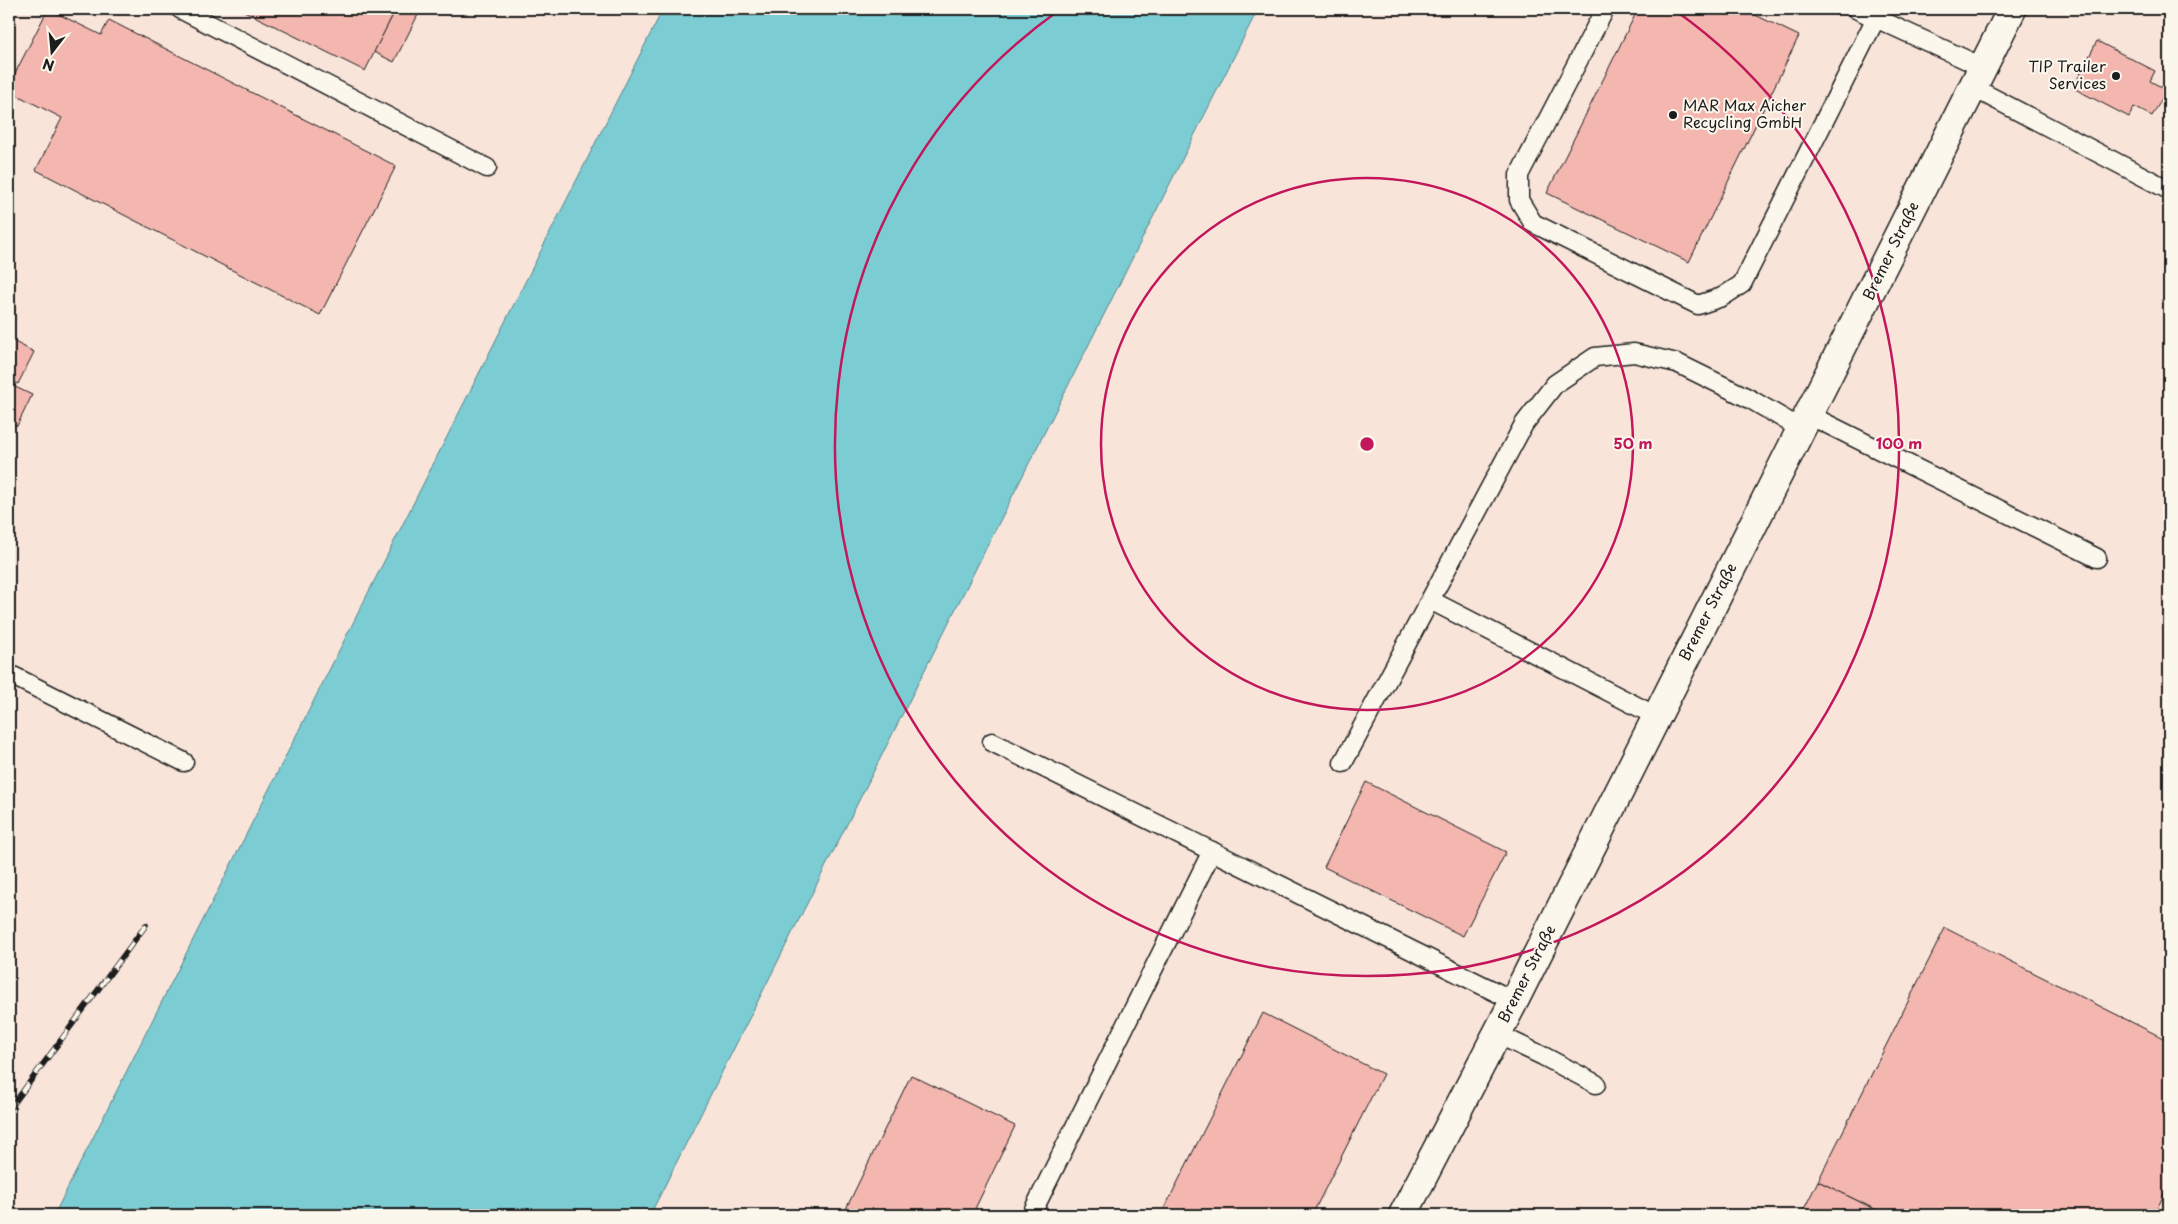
<svg xmlns="http://www.w3.org/2000/svg" width="2178" height="1224" viewBox="0 0 2178 1224" font-family="'Playpen Sans',sans-serif">
	<style>
		.built { fill: #f9e4da }
		.water { fill: #7bccd4; stroke: #55868a }
		.building { fill: #f3b7b0; stroke: #1c1c1c }
		.lines { fill: none; stroke-linecap: round; stroke-linejoin: round }
		.lane-casing { stroke: #1c1c1c; stroke-width: 21 }
		.street-casing { stroke: #1c1c1c; stroke-width: 31 }
		.lane { stroke: #fbf7ec; stroke-width: 18 }
		.street { stroke: #fbf7ec; stroke-width: 28 }
		.rail-casing { stroke: #1c1c1c; stroke-width: 5.5 }
		.rail { stroke: #fbf7ec; stroke-width: 4; stroke-dasharray: 11; stroke-linecap: butt }
		.ring { fill: none; stroke: #c2185b; stroke-width: 2.5 }
		.poi-dot { fill: #1c1c1c; stroke: #fbf7ec; stroke-width: 2 }
		.labels { text-anchor: middle; stroke-width: 4; stroke-linejoin: round; paint-order: stroke }
		.poi-label { font-size: 15px; fill: #1c1c1c; stroke: #fbf7ec; text-anchor: end }
		.street-label { font-size: 15px; fill: #1c1c1c; stroke: #fbf7ec }
		.centre { fill: #c2185b; stroke: #fbf7ec; stroke-width: 2.5 }
		.ring-label { font-size: 15px; text-anchor: middle; font-weight: bold; fill: #c2185b; stroke: #fbf7ec; stroke-width: 4; stroke-linejoin: round; paint-order: stroke }
	</style>
	<rect width="100%" height="100%" fill="#fbf7ec"/>
	<filter id="ink" filterUnits="userSpaceOnUse"><feTurbulence type="fractalNoise" baseFrequency=".02" numOctaves="2"/><feDisplacementMap in="SourceGraphic" scale="10" xChannelSelector="R" yChannelSelector="G"/><feConvolveMatrix kernelMatrix="1 2 1 2 8 2 1 2 1" color-interpolation-filters="sRGB"/></filter>
	<g filter="url(#ink)">
		<rect class="built" x="9" y="9" width="2160" height="1206"/>
		<polygon class="water" points="663,9 1258,9 650,1215 54,1215"/>
		<g class="building">
			<polygon points="48,9 101,35 109,20 396,166 320,315 36,170 62,118 9,91 9,85"/>
			<polygon points="240,9 396,9 365,71"/>
			<polygon points="396,9 421,9 394,62 374,52"/>
			<polygon points="1638,9 1743,9 1799,36 1689,262 1547,193"/>
			<polygon points="1932,9 1946,9 1943,14"/>
			<polygon points="2097,41 2155,71 2150,81 2167,90 2152,116 2134,107 2129,117 2073,88"/>
			<polygon points="9,339 34,352 18,384 9,379"/>
			<polygon points="9,384 32,395 17,426 9,422"/>
			<polygon points="1366,782 1506,852 1463,936 1324,867"/>
			<polygon points="1945,928 2169,1041 2169,1184 2154,1215 1886,1215 1818,1181"/>
			<polygon points="1263,1013 1383,1074 1312,1215 1161,1215"/>
			<polygon points="911,1075 1015,1126 972,1215 843,1215"/>
			<polygon points="1818,1181 1886,1215 1801,1215"/>
		</g>
		<g class="lines">
			<defs>
				<g id="lane">
					<polyline points="180,9 487,168"/>
					<polyline points="1605,9 1519,175 1519,200 1533,223 1698,305 1722,297 1742,284 1876,18"/>
					<polyline points="1856,9 1982,67"/>
					<polyline points="1972,87 2169,190"/>
					<polyline points="1809,415 2097,558"/>
					<polyline points="1430,600 1656,716"/>
					<polyline points="9,674 184,762"/>
					<polyline points="992,742 1514,1001"/>
					<polyline points="1343,763 1524,424 1555,384 1595,357 1634,353 1677,363 1750,399 1801,429"/>
					<polyline points="1497,1034 1543,1056 1596,1084"/>
					<polyline points="1031,1215 1212,851"/>
				</g>
				<polyline id="street" points="1403,1215 1514,1001 2012,9"/>
			</defs>
			<use href="#lane" class="lane-casing"/>
			<use href="#street" class="street-casing"/>
			<use href="#lane" class="lane"/>
			<use href="#street" class="street"/>
			<defs>
				<polyline id="rail" points="9,1110 146,925"/>
			</defs>
			<use href="#rail" class="rail-casing"/>
			<use href="#rail" class="rail"/>
		</g>
	</g>
	<g class="ring">
		<circle cx="1367" cy="444" r="266"/>
		<path d="M1676 11A532 532 0 1 1 1058 11"/>
	</g>
	<g class="poi-dot">
		<circle cx="2116" cy="76" r="5"/>
		<circle cx="1673" cy="115" r="5"/>
	</g>
	<g class="labels">
		<g class="poi-label">
			<text x="2106" y="72">TIP Trailer<tspan x="2106" dy="17">Services</tspan></text>
			<text x="1683" y="111" text-anchor="start">MAR Max Aicher<tspan x="1683" dy="17">Recycling GmbH</tspan></text>
		</g>
		<g class="street-label">
			<text transform="translate(1891 251) rotate(-64)" y="5">Bremer Straße</text>
			<text transform="translate(1708 612) rotate(-63)" y="5">Bremer Straße</text>
			<text transform="translate(1527 974) rotate(-63)" y="5">Bremer Straße</text>
		</g>
	</g>
	<circle cx="1367" cy="444" r="8" class="centre"/>
	<g class="ring-label">
		<text x="1633" y="449">50 m</text>
		<text x="1899" y="449">100 m</text>
	</g>
	<rect width="2178" height="1224" fill="none" stroke="#fbf7ec" stroke-width="30"/>
	<rect x="15" y="15" width="2148" height="1194" fill="none" stroke="#1c1c1c" stroke-width="2" filter="url(#ink)"/>
	<g transform="translate(52 52) rotate(196)" stroke="#fbf7ec" stroke-width="4" paint-order="stroke">
	<path d="M0-4L9 19L0 12L-9 19Z" fill="#1c1c1c"/>
	<text y="-8" font-size="14" font-weight="bold" text-anchor="middle" fill="#1c1c1c">N</text>
	</g>
</svg>
